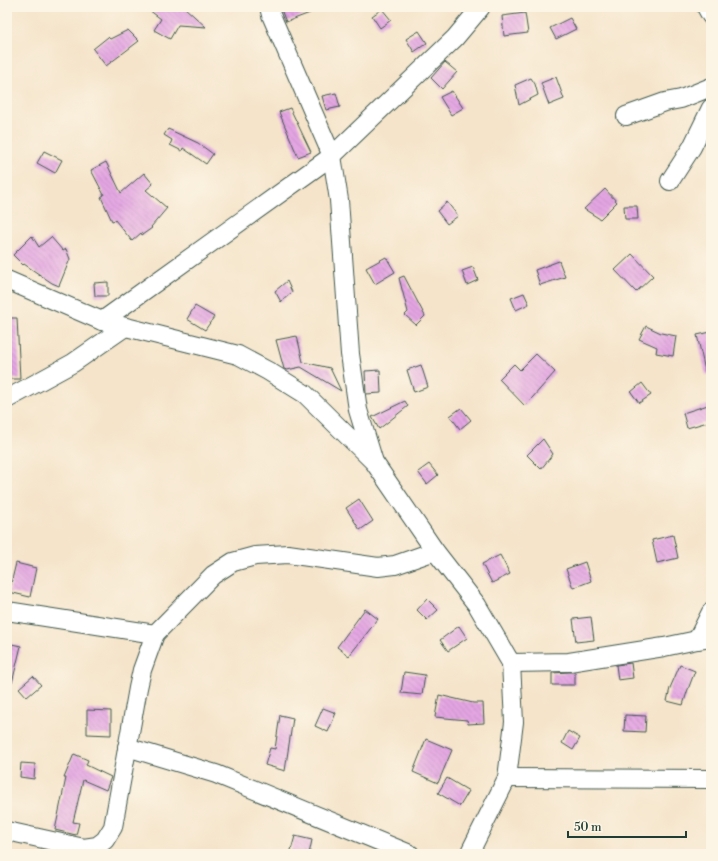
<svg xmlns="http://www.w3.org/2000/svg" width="718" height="861" viewBox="0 0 718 861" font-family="'Libre Bodoni',serif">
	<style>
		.building { fill: url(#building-back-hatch) }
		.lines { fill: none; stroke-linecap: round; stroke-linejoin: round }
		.street-casing { stroke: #3f564a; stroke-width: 20 }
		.street { stroke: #fff; stroke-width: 18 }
	</style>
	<defs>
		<pattern id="building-back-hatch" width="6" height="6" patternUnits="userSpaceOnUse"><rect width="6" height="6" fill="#e4a5e3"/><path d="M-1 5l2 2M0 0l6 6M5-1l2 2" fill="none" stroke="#b888b9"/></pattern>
	</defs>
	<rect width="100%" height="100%" fill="#fcf5e5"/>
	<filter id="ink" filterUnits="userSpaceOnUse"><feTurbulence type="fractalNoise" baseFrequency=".025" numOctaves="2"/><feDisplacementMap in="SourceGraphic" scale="8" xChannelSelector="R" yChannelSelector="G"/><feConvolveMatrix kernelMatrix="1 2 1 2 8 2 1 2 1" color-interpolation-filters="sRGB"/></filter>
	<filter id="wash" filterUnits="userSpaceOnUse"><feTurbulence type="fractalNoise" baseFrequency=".012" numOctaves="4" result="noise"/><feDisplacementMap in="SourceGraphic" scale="16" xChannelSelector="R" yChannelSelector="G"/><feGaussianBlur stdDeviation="0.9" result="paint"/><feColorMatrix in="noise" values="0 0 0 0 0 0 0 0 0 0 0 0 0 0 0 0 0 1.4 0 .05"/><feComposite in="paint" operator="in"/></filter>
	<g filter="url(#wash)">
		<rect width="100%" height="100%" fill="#f5e4ca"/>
		<g id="blocks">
			<g class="building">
				<polygon points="145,7 184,7 206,27 178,25 170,39 154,30 161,19"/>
				<polygon points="280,7 323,7 323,8 286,22"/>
				<polygon points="382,9 391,20 380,28 372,16"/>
				<polygon points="525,13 528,33 504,36 502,16"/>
				<polygon points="570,18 576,29 556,39 550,28"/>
				<polygon points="128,30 139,41 106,66 93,49 108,37 110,39"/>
				<polygon points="419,31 427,43 414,52 406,39"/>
				<polygon points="445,62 457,72 442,89 431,78"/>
				<polygon points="556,77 564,99 549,105 541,83"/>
				<polygon points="531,78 535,84 538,95 519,105 515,85"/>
				<polygon points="452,91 463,108 451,115 440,97"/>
				<polygon points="336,93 340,107 326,110 322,96"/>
				<polygon points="290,108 311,152 298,157 279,112"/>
				<polygon points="168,129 198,143 213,154 206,164 183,148 182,151 170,145 172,140 164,135"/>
				<polygon points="44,151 62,160 55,173 37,163"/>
				<polygon points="106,162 121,193 144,173 153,184 146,190 167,208 151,227 152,228 142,235 141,233 132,241 115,220 112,221 101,197 104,195 91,170"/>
				<polygon points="605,189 617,202 600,219 584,209"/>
				<polygon points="447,202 458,216 447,224 437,211"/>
				<polygon points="624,206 637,206 638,219 625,219"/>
				<polygon points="32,236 39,247 51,237 63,251 66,249 70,259 59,286 52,283 24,264 23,265 13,255"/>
				<polygon points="632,254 653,276 636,292 615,270"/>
				<polygon points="386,257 395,272 375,284 366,268"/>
				<polygon points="559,261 565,277 540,285 535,270"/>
				<polygon points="473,267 478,280 467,285 462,271"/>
				<polygon points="404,276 425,316 416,325 405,315 408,312 399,278"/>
				<polygon points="287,281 292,292 281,302 275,291"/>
				<polygon points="108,282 108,296 95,296 94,283"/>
				<polygon points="524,293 529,304 516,310 511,298"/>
				<polygon points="195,306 214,317 205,330 187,319"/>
				<polygon points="7,318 17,318 20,379 8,379"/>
				<polygon points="646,326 661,333 676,336 673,356 656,353 657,347 639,339"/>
				<polygon points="711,332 711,374 706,375 697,335"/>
				<polygon points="297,336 303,362 330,368 341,391 301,367 287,370 284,369 276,340"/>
				<polygon points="536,354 555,372 525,406 499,379 514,364 520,370"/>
				<polygon points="421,365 428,387 414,392 407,370"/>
				<polygon points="380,370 381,393 366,394 365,371"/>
				<polygon points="642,383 651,395 639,403 631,392"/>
				<polygon points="405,401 408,406 379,429 372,417"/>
				<polygon points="711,404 711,421 687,428 683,413"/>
				<polygon points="461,408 471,420 460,429 450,416"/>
				<polygon points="543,439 553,454 541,469 527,455"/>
				<polygon points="429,464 438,475 427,484 418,472"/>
				<polygon points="359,499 373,521 360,530 346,508"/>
				<polygon points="673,535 678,558 657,563 652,540"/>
				<polygon points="500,555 510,574 492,583 482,564"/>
				<polygon points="585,562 591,581 573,588 566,569"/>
				<polygon points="16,563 36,568 30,597 9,592"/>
				<polygon points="427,599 438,610 427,620 417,610"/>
				<polygon points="365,609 378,619 349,656 337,647"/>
				<polygon points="591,617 594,640 576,642 573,619"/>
				<polygon points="459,626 467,638 448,651 440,640"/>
				<polygon points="7,643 21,646 12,683 7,682"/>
				<polygon points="631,663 633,678 618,680 616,665"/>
				<polygon points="680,665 695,671 687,692 683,705 667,701 670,688"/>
				<polygon points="404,672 425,675 422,695 401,693"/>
				<polygon points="569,672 575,672 575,685 552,685 552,673"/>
				<polygon points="33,676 41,685 27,697 19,688"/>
				<polygon points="439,695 473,703 483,703 484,723 468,724 467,720 435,717"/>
				<polygon points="323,708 336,713 328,732 315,726"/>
				<polygon points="87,710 111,711 111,735 87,734"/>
				<polygon points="280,715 293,718 285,771 265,765 270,748 275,749"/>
				<polygon points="625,715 646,716 645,732 624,731"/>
				<polygon points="568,731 580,738 573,750 562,743"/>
				<polygon points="426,739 452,750 438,783 413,772"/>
				<polygon points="74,754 88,760 86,765 111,777 106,790 83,780 73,822 79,823 76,835 55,830 66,778 64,778"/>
				<polygon points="21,763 35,764 34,779 20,777"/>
				<polygon points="447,778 469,791 460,806 438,793"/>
				<polygon points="295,836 312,840 309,854 290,854"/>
			</g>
		</g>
	</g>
	<g filter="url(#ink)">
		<use href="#blocks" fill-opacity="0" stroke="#3f564a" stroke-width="1"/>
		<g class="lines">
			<defs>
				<g id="street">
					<polyline points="269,7 271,15 332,156 339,200 350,354 358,410 373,459"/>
					<polyline points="706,7 711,16"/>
					<polyline points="626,116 665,102 681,99 711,87"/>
					<polyline points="670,181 692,147 711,108"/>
					<polyline points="7,280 102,321 238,355 268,371 305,394 374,462 435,551 477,605 511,663 514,722 507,778 469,854"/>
					<polyline points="102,321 332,156 455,38 481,7"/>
					<polyline points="7,399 73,363 125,327"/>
					<polyline points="7,611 155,634"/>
					<polyline points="697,640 711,612"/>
					<polyline points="511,663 569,662 664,647 697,640 711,638"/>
					<polyline points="127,747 216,774 410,854"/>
					<polyline points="507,778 711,779"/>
					<polyline points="7,831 84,848 97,846 105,840 113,827 138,688 142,670 155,634 213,575 233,562 255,556 288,554 378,567 395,565 435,551"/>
				</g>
			</defs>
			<use href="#street" class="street-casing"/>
			<use href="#street" class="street"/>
		</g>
	</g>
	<rect width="718" height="861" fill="none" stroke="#fcf5e5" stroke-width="24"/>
	<path d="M568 831v6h118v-6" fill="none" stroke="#1f3d34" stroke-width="2"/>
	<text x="574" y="831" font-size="12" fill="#1f3d34" stroke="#fcf5e5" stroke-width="3" paint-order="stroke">50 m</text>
</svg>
